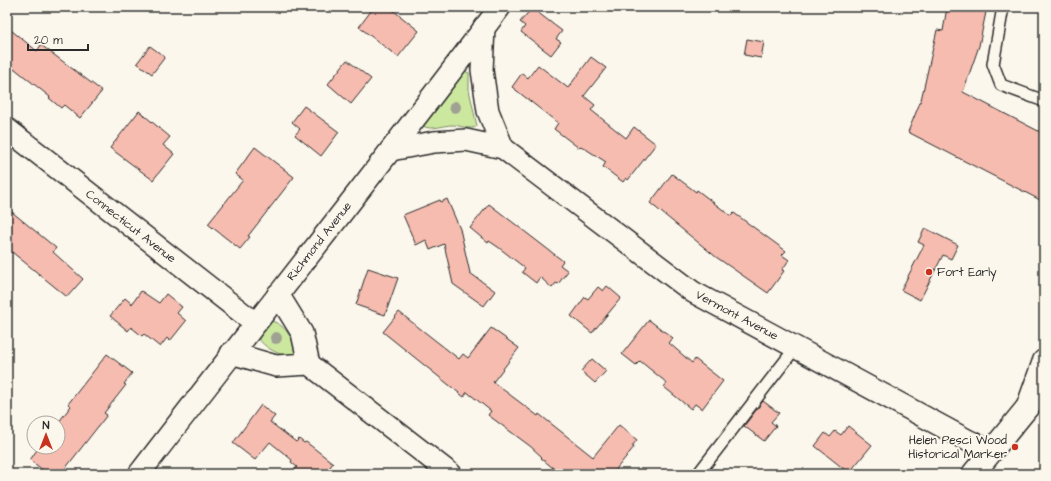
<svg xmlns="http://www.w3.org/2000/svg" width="1051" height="481" viewBox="0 0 1051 481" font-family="'Architects Daughter',sans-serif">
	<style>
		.green { fill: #cce89f; stroke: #7c8a65 }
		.building { fill: #f6bcb0; stroke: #2b2b2b }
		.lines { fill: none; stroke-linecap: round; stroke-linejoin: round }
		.lane-casing { stroke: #2b2b2b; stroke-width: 14 }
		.street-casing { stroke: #2b2b2b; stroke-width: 24 }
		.secondary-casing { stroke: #2b2b2b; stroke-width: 25 }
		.primary-casing { stroke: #2b2b2b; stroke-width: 25 }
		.lane { stroke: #fbf7ec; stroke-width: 11 }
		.street { stroke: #fbf7ec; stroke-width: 21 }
		.secondary { stroke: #fbf7ec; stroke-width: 22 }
		.primary { stroke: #fbf7ec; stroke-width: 22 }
		.tree { fill: #9fa192 }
		.poi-dot { fill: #c8321e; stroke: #fbf7ec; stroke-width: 1.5 }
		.labels { text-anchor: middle; stroke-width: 4; stroke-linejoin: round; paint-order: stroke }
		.street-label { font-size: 12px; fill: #2b2b2b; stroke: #fbf7ec }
		.poi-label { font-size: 12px; fill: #2b2b2b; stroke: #fbf7ec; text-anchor: start }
	</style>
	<rect width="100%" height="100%" fill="#fbf7ec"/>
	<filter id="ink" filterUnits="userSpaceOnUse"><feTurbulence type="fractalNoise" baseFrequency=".025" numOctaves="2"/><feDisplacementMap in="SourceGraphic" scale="8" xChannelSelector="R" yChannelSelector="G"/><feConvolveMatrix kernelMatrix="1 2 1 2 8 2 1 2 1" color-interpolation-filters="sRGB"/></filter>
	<g filter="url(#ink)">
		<g class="green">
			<path d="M 463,70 L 469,73 L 469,90 L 477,126 C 471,131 460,125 452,125 C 443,125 431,131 423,126 L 422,123 Z"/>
			<path d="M 267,321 C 282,320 293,338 296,350 L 294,354 C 285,360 261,346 258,337 Z"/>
		</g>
		<g class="building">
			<polygon points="374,7 389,7 419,31 398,57 359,27"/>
			<polygon points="947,7 987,7 979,46 963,92 1044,134 1044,202 908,132 921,100 937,30 943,31"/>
			<polygon points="532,8 562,31 556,39 561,42 551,55 521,32 525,26 520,22"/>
			<polygon points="7,27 37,51 41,45 102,91 80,118 64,105 61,108 49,98 50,97 15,69 7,76"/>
			<polygon points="747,39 764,42 761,58 744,55"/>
			<polygon points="150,46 165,57 152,74 137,63"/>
			<polygon points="591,57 606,68 584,96 595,105 591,110 626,138 634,127 656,144 628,180 626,178 623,182 603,167 606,162 581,146 579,148 554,129 558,123 512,87 522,73 528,78 538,65 568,88"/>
			<polygon points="347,60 371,79 351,104 328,84"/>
			<polygon points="304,106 339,132 321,156 295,135 300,129 292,122"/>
			<polygon points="139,111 170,137 163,145 174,154 153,180 110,148"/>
			<polygon points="255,147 294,177 248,236 250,237 240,249 208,224 243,180 235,174"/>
			<polygon points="672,174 696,192 697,190 731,216 734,213 786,251 782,255 789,260 782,270 784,271 768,293 716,257 650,203"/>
			<polygon points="447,199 460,229 470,273 495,291 484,306 453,284 444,244 430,250 426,240 416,245 403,215 440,200 441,202"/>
			<polygon points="489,204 563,261 560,265 568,271 558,284 556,283 552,288 540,277 536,283 522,272 525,268 498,247 489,241 488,243 470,228"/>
			<polygon points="7,208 56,248 53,252 83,279 68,296 66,296 7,248"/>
			<polygon points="925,228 958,245 951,259 943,255 920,300 901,290 924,245 918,242"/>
			<polygon points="368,268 398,278 385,315 356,305"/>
			<polygon points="607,286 621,298 592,333 571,316 585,297 588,299 598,287 603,291"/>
			<polygon points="141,291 159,303 166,294 182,307 177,313 186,321 170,341 167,338 160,347 144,334 142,336 131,327 128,331 110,316 125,298 132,304"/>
			<polygon points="399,312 459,359 463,354 468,358 491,328 519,348 493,382 538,416 539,414 593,457 619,425 637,440 632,446 634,447 613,473 614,474 560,474 541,458 542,457 530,446 488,415 491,411 467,392 464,397 383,332"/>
			<polygon points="649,320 673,338 669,343 692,363 695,359 723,381 702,409 695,404 691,409 664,387 667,383 640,361 636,365 622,354"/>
			<polygon points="107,354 132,373 124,384 126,385 104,413 107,415 61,474 48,474 30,460 39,447 58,447 58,423 71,406 68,404"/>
			<polygon points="592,359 606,371 595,383 581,371"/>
			<polygon points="763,401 779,413 771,422 776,426 764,441 744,426"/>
			<polygon points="261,405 275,416 270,422 296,442 299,439 304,443 306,442 333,463 325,474 292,474 297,467 291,462 292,460 270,442 255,460 233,443"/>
			<polygon points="848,426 872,445 849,473 815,446 825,433 830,437 835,431 841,435"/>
		</g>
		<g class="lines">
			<defs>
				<g id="lane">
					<polyline points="1003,7 993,64 1001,85 1044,101"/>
					<polyline points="698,474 796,347"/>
				</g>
				<g id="street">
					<polyline points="484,27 482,70 488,111 503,148"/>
					<polyline points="7,129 255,323"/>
					<polyline points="391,150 434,142 466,140 503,148 693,292 969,441 992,451"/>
					<polyline points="278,294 302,333 309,364"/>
					<polyline points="231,353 276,366 309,364 451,474"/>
					<path d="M 139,474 C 259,318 382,164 500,7"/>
				</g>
				<polyline id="secondary" points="1028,406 1044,361"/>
				<polyline id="primary" points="973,474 1044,387"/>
			</defs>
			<use href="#lane" class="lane-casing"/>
			<use href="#street" class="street-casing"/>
			<use href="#secondary" class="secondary-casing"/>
			<use href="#primary" class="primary-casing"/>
			<use href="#lane" class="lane"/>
			<use href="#street" class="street"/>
			<use href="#secondary" class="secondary"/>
			<use href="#primary" class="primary"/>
		</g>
		<g class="tree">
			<circle cx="455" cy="107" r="6"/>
			<circle cx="276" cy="338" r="6"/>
		</g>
	</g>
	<g class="poi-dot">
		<circle cx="929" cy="272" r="4"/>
		<circle cx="1015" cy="447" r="4"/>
	</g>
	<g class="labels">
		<g class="street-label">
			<text transform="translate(131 226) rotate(38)" y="4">Connecticut Avenue</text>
			<text transform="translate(319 241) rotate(-52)" y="4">Richmond Avenue</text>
			<text transform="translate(737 315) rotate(28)" y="4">Vermont Avenue</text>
		</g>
		<g class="poi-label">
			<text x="937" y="276">Fort Early</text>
			<text x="1007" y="444" text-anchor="end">Helen Pesci Wood<tspan x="1007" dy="14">Historical Marker</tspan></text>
		</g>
	</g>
	<rect width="1051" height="481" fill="none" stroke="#fbf7ec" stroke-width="24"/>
	<rect x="12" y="12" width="1027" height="457" fill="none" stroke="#2b2b2b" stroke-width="1.5" filter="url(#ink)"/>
	<g transform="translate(46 435)"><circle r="19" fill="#fbf7ec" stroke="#a8a59f"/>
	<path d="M0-3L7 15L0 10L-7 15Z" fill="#c8321e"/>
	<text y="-6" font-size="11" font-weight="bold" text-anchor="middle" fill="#2b2b2b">N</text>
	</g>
	<path d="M28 44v6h60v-6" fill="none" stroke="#2b2b2b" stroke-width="2"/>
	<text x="34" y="44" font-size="12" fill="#2b2b2b" stroke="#fbf7ec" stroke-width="3" paint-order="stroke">20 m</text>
</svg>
